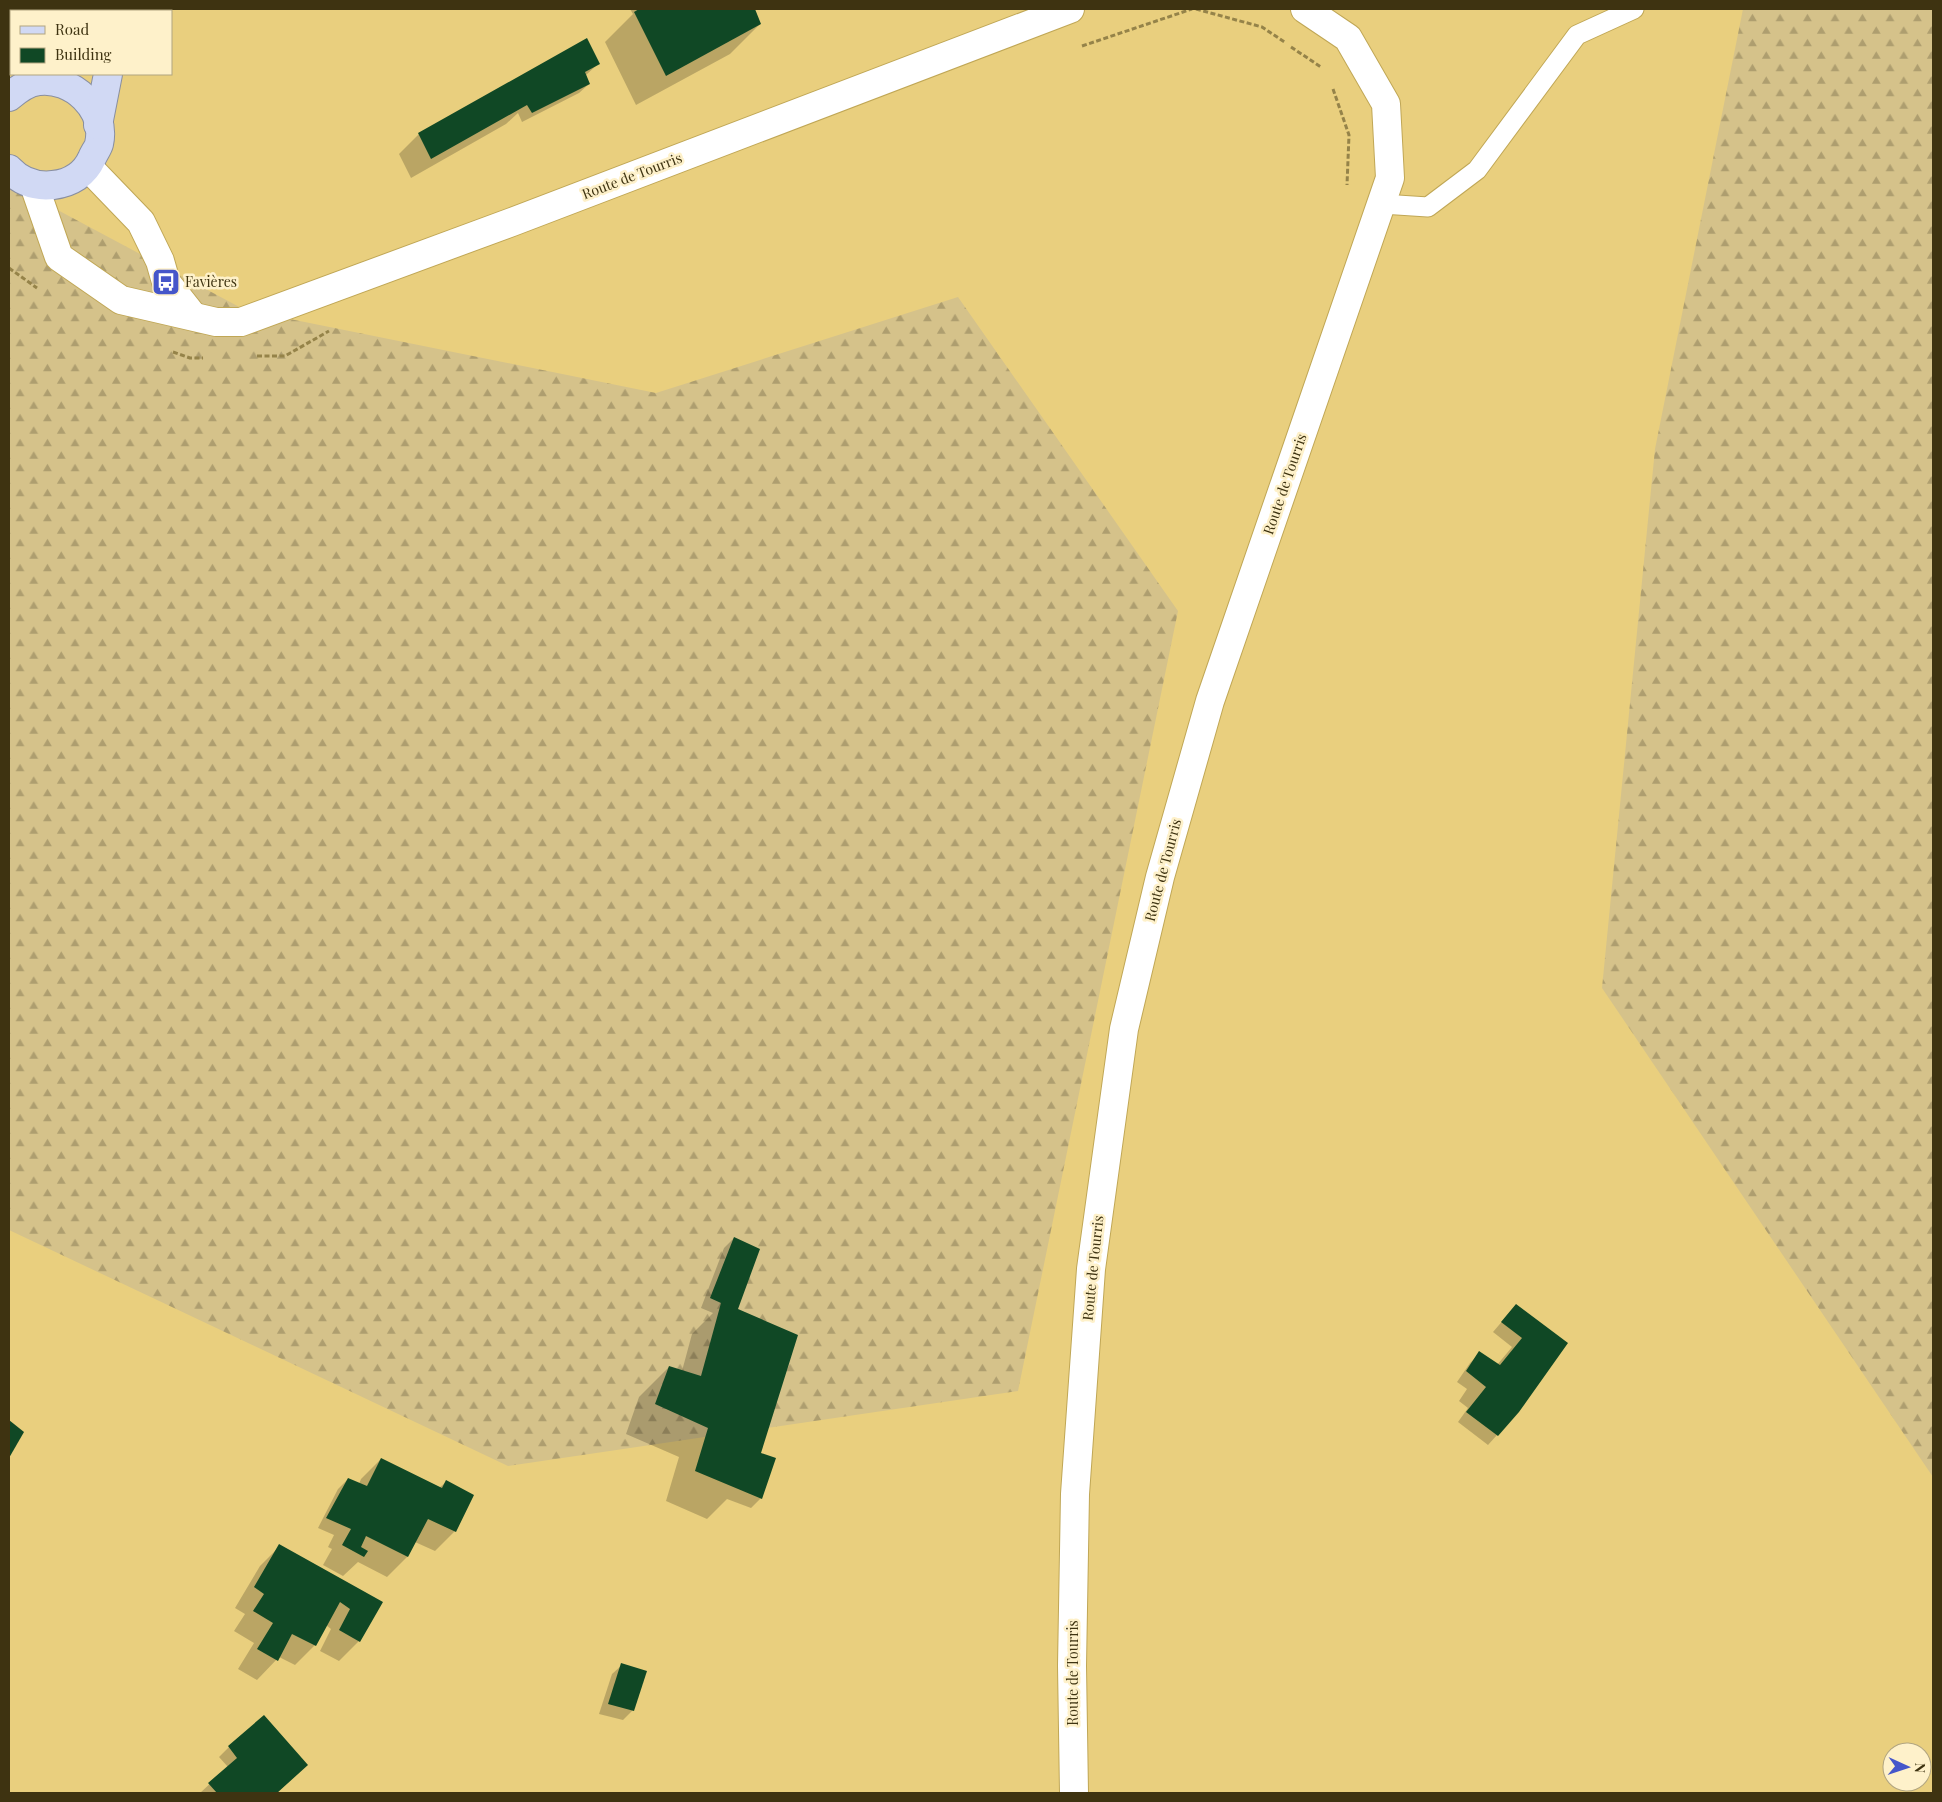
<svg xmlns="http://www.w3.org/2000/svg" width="1942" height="1802" viewBox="0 0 1942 1802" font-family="'Playfair Display',serif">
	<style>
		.forest { fill: url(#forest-firs) }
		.shadow { fill: #0003 }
		.building { fill: #104825 }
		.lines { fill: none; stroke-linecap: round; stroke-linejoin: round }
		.lane-casing { stroke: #c0a756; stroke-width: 21 }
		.secondary-casing { stroke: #c0a756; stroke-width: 30 }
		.primary-casing { stroke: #898fa0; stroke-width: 30 }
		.path { stroke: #958349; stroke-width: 3; stroke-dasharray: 5 2.5; stroke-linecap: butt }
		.lane { stroke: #fff; stroke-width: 19 }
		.secondary { stroke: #fff; stroke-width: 28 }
		.primary { stroke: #d1d9f4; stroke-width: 28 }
		.labels { text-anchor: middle; stroke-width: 5; stroke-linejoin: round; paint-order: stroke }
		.street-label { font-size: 14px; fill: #3e3311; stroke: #fef1ca }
		.poi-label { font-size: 14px; fill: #3e3311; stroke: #fef1ca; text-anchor: start }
	</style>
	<defs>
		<pattern id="forest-firs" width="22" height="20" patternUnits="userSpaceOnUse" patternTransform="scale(1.25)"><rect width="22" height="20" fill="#d5c28a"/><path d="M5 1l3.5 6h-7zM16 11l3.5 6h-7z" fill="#ae9e6f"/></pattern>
	</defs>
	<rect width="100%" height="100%" fill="#e9cf7e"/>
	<g class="forest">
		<polygon points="1743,9 1933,9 1933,1477 1602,988 1655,449"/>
		<polygon points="9,184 245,310 656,393 958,297 1178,611 1018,1391 508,1466 9,1230"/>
	</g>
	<g class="shadow">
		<polygon points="630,9 753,9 760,24 730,54 636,105 605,42 633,14"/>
		<polygon points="598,64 586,75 589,84 579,93 522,122 518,113 506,124 411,178 399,154 419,134"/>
		<polygon points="734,1238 736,1309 761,1498 751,1508 727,1499 707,1519 666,1501 679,1457 626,1434 639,1397 669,1367 682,1371 692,1334 713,1313 701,1308 724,1248"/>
		<polygon points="1516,1305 1567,1343 1497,1435 1488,1445 1458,1422 1468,1408 1459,1401 1467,1389 1457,1382 1470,1363 1480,1353 1497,1365 1512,1347 1493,1332"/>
		<polygon points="381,1459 439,1488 446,1482 455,1531 435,1551 415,1542 407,1557 387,1577 358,1562 343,1576 323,1565 332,1549 328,1547 334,1535 318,1528 338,1489 348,1479 359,1484 361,1479"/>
		<polygon points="280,1546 381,1602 359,1641 339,1661 320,1651 331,1629 326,1625 315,1645 295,1665 279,1657 257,1680 238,1669 254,1643 234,1631 245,1614 235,1608 260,1566"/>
		<polygon points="622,1665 633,1710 623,1720 599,1714 612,1674"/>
		<polygon points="229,1747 306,1765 277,1793 200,1793 228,1767 219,1757"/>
	</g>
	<g class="building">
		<polygon points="639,9 755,9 761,24 666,76 634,12"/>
		<polygon points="587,38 600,64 585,72 590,84 532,113 527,105 431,159 418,133"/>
		<polygon points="734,1237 760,1249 738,1309 798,1335 761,1453 776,1458 762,1499 695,1471 708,1428 655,1404 669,1366 701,1376 721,1303 710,1298"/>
		<polygon points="1516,1304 1568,1343 1519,1412 1498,1436 1466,1412 1486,1387 1466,1371 1479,1351 1500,1365 1522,1338 1501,1322"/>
		<polygon points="9,1420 24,1432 9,1458"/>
		<polygon points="381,1458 442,1488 446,1480 474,1495 456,1532 428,1519 408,1557 366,1536 361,1547 368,1551 364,1557 342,1545 351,1529 326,1518 348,1478 367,1486"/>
		<polygon points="279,1544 383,1602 360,1642 339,1630 350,1609 340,1602 316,1646 292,1634 278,1661 257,1649 273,1623 253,1611 264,1594 254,1587"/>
		<polygon points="621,1663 647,1671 634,1711 608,1704"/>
		<polygon points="264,1715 308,1765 277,1793 217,1793 208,1783 237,1758 228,1746"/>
	</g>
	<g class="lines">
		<defs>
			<polyline id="lane" points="1382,204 1428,207 1477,170 1577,35 1634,9"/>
			<g id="secondary">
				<polyline points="88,167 141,222 160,261 166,282 192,315"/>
				<polyline points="34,185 59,257 121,300 216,322 241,322 512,222 1070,9"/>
				<polyline points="1074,1793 1072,1666 1075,1494 1091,1269 1124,1029 1160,877 1210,701 1390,178 1386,104 1348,38 1305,9"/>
			</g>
			<g id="primary">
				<polyline points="48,11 49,9"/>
				<polyline points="119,11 119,9"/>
				<path d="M 9,97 C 17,90 28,82 39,81 C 72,77 107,109 99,144 C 98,148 94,153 92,158 C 85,174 71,183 53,185 C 35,187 21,182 9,169"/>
				<polyline points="98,125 108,74"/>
			</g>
		</defs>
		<use href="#lane" class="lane-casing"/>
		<use href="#secondary" class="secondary-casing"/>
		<use href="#primary" class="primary-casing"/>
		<g class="path">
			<polyline points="1196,9 1262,27 1286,43"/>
			<polyline points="1082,46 1192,9"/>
			<polyline points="1291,47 1321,67"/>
			<polyline points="1333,89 1349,135 1347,185"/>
			<polyline points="9,268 37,288"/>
			<polyline points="173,352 190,358 203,358"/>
			<polyline points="257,356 285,356 329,331"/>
		</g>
		<use href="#lane" class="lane"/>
		<use href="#secondary" class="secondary"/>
		<use href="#primary" class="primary"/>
	</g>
	<defs>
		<symbol id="bus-square" viewBox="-11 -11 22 22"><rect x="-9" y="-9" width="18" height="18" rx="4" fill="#4556ca" stroke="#fef1ca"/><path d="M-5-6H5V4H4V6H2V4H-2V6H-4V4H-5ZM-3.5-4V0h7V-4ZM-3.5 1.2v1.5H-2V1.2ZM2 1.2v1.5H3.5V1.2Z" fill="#fff"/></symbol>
	</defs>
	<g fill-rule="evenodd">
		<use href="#bus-square" x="150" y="266" width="32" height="32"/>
	</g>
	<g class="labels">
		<g class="street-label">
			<text transform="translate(632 176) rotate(-21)" y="5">Route de Tourris</text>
			<text transform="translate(1285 484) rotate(-71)" y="5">Route de Tourris</text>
			<text transform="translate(1163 870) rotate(-75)" y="5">Route de Tourris</text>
			<text transform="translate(1093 1268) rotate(-84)" y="5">Route de Tourris</text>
			<text transform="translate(1073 1673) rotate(-90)" y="5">Route de Tourris</text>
		</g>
		<g class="poi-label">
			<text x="185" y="287">Favières</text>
		</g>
	</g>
	<rect width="1942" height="1802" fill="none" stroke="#3e3311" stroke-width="20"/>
	<rect x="10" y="10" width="162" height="65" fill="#fef1ca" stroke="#b1a580"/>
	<rect x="20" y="26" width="25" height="8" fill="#d1d9f4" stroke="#b1a580"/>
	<text x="55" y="35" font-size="15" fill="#3e3311">Road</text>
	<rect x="20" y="48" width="25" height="15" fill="#104825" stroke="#b1a580"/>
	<text x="55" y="60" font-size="15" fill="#3e3311">Building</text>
	<g transform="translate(1907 1767) rotate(93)"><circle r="24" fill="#fef1ca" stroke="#b1a580"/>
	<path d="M0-4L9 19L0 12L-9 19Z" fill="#4556ca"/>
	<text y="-8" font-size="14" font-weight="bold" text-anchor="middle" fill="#3e3311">N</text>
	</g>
</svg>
